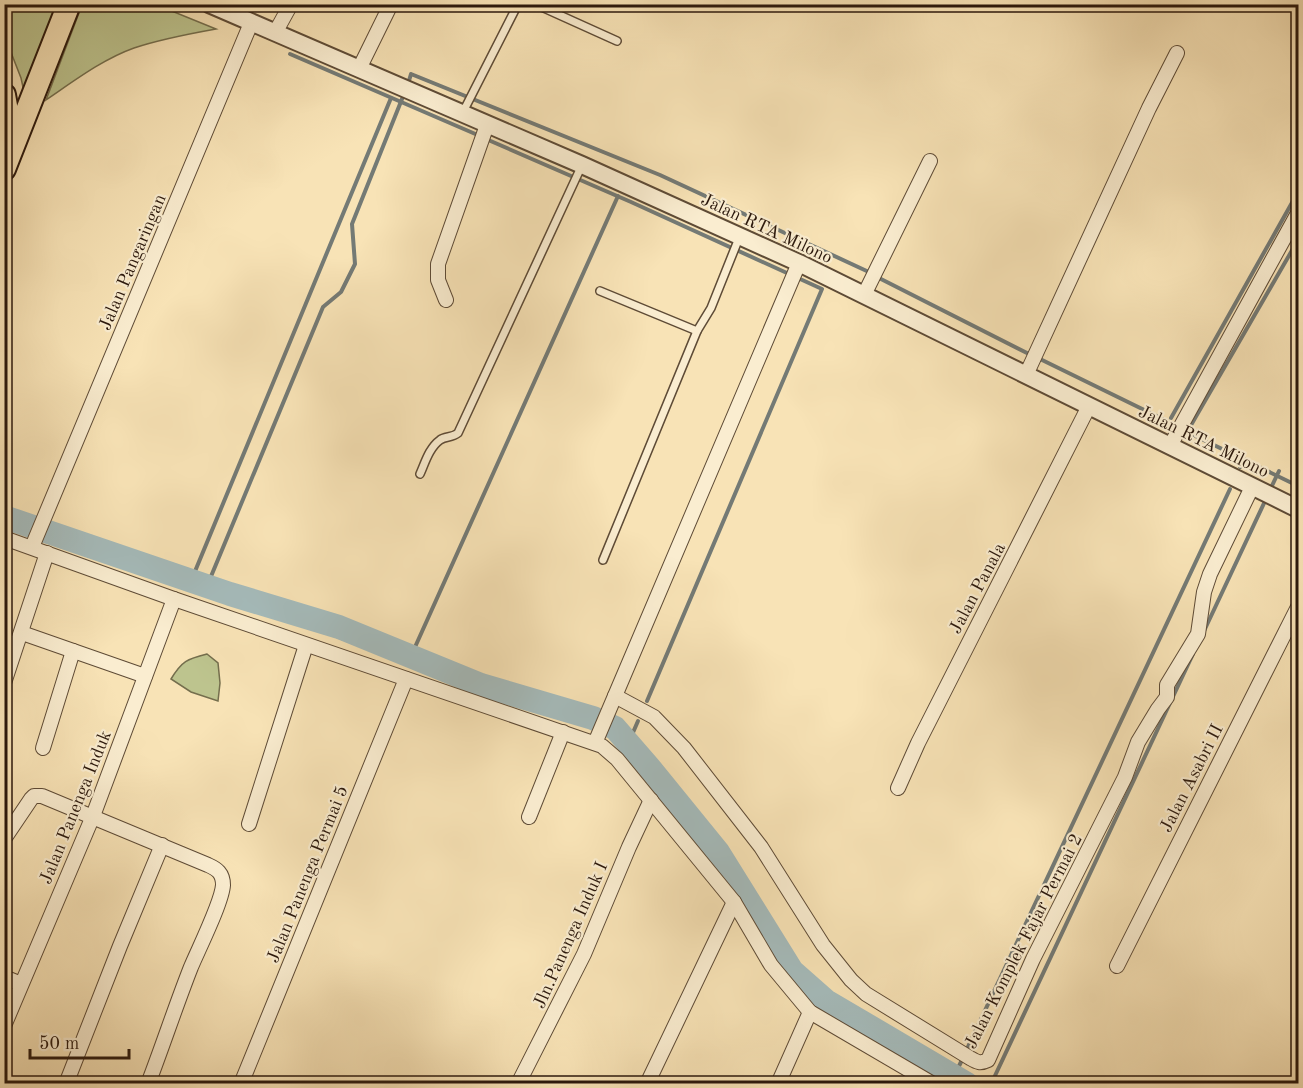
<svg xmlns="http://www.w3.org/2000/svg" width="1303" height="1088" viewBox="0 0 1303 1088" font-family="'Old Standard TT',serif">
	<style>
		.green { fill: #bdc48e; stroke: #746e4d; stroke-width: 1.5 }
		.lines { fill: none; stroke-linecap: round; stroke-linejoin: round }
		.stream { stroke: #747a75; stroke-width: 4 }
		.river { stroke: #a5bbbb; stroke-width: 24 }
		.service-casing { stroke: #5e4b36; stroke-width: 10 }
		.minor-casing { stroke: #5e4b36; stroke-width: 16 }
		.tertiary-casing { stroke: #5e4b36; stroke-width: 20 }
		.trunk-casing { stroke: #2b180c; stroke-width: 26 }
		.service { stroke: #faedd0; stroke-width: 7 }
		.minor { stroke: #faedd0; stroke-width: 14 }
		.tertiary { stroke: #faedd0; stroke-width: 16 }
		.trunk { stroke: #f8e3b6; stroke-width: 22 }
		.labels { text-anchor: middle; stroke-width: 4.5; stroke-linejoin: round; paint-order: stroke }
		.street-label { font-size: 18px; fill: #2b180c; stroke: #faedd0 }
	</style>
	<rect width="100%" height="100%" fill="#f8e3b6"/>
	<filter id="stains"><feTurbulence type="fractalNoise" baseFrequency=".00333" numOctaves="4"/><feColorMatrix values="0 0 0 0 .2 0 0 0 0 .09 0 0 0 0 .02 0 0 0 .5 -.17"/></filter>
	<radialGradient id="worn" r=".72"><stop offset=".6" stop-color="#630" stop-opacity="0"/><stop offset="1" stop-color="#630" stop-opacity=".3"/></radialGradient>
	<g class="green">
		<polygon points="5,5 61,5 26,101 21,78 5,37"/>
		<path d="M 82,5 L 157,5 L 216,29 C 188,34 161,39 134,48 C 103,59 74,81 46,100 Z"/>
		<path d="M 207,654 L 218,663 L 220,683 L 218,701 L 191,692 L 171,679 C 182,661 187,659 207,654 Z"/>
	</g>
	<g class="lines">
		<g class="stream">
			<polyline points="290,54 480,136"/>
			<polyline points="408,84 411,74 660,175 871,273"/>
			<polyline points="486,139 631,202 822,289 647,701"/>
			<polyline points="877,277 1031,355"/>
			<polyline points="1038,358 1177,426"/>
			<polyline points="1171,418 1298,192"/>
			<polyline points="1183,430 1298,486"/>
			<polyline points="1187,432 1298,240"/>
			<polyline points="1240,467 1244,459"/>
			<polyline points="1270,490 1279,471"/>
			<polyline points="4,523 151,573 266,609 468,687 593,718"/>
			<polyline points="191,581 391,98"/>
			<polyline points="207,586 323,307 341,292 355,264 352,224 404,94"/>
			<polyline points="1204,631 1266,499"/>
			<polyline points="411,656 618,196"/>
			<polyline points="628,744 638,721"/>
			<polyline points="966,1051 1230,489"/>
			<polyline points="958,1068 963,1058"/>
			<polyline points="993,1080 1193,654"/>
		</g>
		<polyline class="river" points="4,517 230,594 339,627 481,685 593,718 615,728 648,766 718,852 792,971 826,1001 967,1084"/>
		<defs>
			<g id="service">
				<polyline points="535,4 617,41"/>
				<polyline points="462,114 518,4"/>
				<polyline points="600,291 697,331 711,308 739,238"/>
				<path d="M 420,474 C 425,463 429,448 440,440 C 445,436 452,438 458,433 L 582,165"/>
				<polyline points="603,560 697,331"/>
			</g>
			<g id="minor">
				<polyline points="275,33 291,4"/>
				<polyline points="359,69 391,4"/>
				<polyline points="864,295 930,161"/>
				<polyline points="446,300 438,280 438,264 487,125"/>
				<polyline points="1026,375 1149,108 1177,53"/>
				<polyline points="1170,446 1298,213"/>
				<polyline points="4,538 174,599 602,746 617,759 734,902 771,965 810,1012 933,1084"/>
				<polyline points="32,547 251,23"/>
				<polyline points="22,633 145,676"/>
				<polyline points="4,683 47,553"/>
				<path d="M 615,696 L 654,717 L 684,748 L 761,847 L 823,945 L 851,980 L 866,994 L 970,1058 C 977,1062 980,1064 988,1060 L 1033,959 L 1125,777 L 1138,742 L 1158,709 L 1167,697 L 1167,685 L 1198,634 L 1204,592 L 1210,574 L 1252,487"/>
				<polyline points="595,743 799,263"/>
				<polyline points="43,748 73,651"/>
				<polyline points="898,788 918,743 1089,406"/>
				<polyline points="529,817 563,732"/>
				<polyline points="249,824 306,645"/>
				<path d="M 4,839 L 31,799 L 34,796 L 42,796 L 208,865 C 217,869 223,873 223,885 C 222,902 199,948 191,967 C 176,1005 163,1045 148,1084"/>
				<polyline points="1117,966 1298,607"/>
				<polyline points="4,977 21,984"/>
				<polyline points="4,1026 93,816 174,599"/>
				<polyline points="66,1084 120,946 162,845"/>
				<polyline points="241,1084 406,679"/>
				<polyline points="518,1084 584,954 629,847 651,800"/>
				<polyline points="647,1084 734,902"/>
				<polyline points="778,1084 810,1012"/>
			</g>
			<polyline id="tertiary" points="209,4 582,165 799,263 1298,509"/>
			<g id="trunk">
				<polyline points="4,95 13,144"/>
				<polyline points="4,169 69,4"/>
			</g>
		</defs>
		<use href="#service" class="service-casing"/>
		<use href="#minor" class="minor-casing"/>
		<use href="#tertiary" class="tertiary-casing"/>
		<use href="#trunk" class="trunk-casing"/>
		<use href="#service" class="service"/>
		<use href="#minor" class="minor"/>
		<use href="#tertiary" class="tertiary"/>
		<use href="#trunk" class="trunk"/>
	</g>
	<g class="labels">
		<g class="street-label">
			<text transform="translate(767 228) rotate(25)" y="6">Jalan RTA Milono</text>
			<text transform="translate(132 262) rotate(-67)" y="6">Jalan Pangaringan</text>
			<text transform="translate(1204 441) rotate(26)" y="6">Jalan RTA Milono</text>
			<text transform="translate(977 588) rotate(-62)" y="6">Jalan Panala</text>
			<text transform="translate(1191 778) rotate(-63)" y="6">Jalan Asabri II</text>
			<text transform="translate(75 807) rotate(-68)" y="6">Jalan Panenga Induk</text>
			<text transform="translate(307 874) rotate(-68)" y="6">Jalan Panenga Permai 5</text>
			<text transform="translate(570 935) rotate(-66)" y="6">Jln.Panenga Induk I</text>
			<text transform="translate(1023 941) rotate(-63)" y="6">Jalan Komplek Fajar Permai 2</text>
		</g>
	</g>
	<rect width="1303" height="1088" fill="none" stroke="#f8e3b6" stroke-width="24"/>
	<rect x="6" y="6" width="1291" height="1076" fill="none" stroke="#2b180c" stroke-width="3"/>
	<rect x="12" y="12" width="1279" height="1064" fill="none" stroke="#2b180c" stroke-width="1.5"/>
	<path d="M30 1049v9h99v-9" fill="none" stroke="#2b180c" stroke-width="3"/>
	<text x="39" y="1049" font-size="18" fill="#2b180c" stroke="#faedd0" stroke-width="4.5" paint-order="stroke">50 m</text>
	<rect width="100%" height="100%" filter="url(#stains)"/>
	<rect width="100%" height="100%" fill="url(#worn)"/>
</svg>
